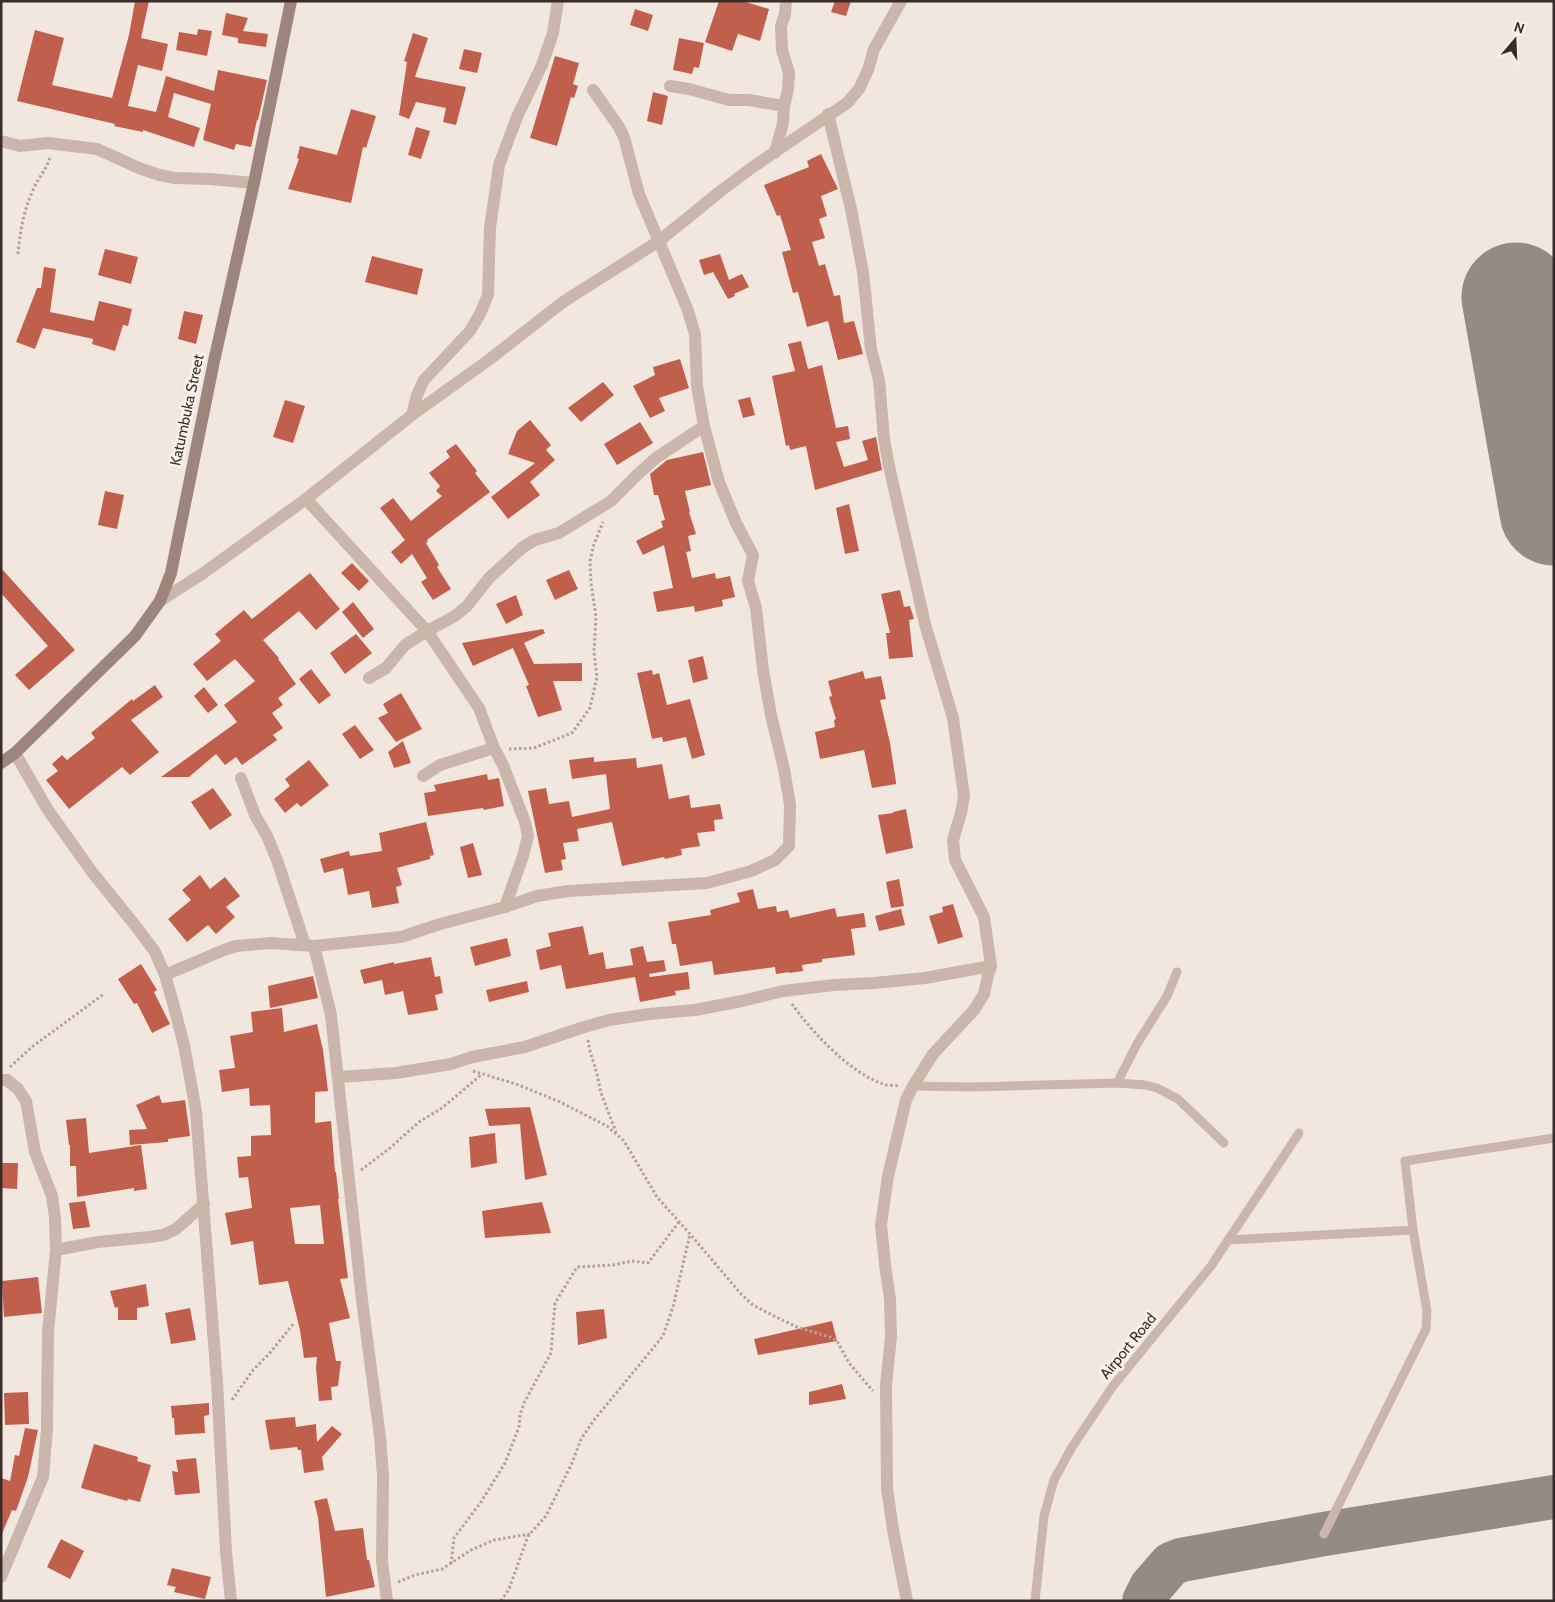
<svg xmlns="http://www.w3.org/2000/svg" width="1555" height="1602" viewBox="0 0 1555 1602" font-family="Cabin,sans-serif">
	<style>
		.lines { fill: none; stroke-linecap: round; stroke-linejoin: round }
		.taxiway { stroke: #958a84; stroke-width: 44 }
		.runway { stroke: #958a84; stroke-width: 109 }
		.building { fill: #c15f4d; fill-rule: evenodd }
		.path { stroke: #b5a095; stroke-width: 3; stroke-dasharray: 2.5 2.5; stroke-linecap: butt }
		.service { stroke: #cab6ab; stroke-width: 9 }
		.minor { stroke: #cab6ab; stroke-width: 12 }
		.secondary { stroke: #9d857c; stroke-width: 12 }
		.labels { text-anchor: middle; stroke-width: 5; stroke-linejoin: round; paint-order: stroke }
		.street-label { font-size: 15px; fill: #382d2a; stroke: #f9f2eb }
	</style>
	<rect width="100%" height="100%" fill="#f2e7df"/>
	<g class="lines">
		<polyline class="taxiway" points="1144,1601 1151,1587 1171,1564 1181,1560 1324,1534 1554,1497"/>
		<polyline class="runway" points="1516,297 1554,511"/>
	</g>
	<g class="building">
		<polygon points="135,1 149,1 141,38 168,44 162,71 138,65 128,106 156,112 166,76 214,91 218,70 267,80 258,120 257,120 251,147 236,144 234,150 203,140 211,104 174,93 168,117 200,128 194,147 143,130 143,132 114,126 115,124 17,101 35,30 64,38 52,85 112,98 129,35"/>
		<polygon points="719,1 742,1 769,9 760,41 738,34 732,51 705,42"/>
		<polygon points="835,1 851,1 846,16 831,12"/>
		<polygon points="635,9 653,15 648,31 630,25"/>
		<polygon points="226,13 248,18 243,31 268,34 266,47 238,43 238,38 222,35"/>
		<polygon points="198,29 212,31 207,56 176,50 179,32 197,35"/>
		<polygon points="413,33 428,38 415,77 466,87 456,125 443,122 446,108 416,102 409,119 399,115 407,62 404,61"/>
		<polygon points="679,38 704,43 699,68 694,67 692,74 673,70"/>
		<polygon points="464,49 482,53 477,73 459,69"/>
		<polygon points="555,56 579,63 573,84 578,86 574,98 571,97 557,146 530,138"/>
		<polygon points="653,92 668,96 662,125 647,121"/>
		<polygon points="351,109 376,116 366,148 363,147 351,203 288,189 299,159 297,158 300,146 337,155"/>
		<polygon points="416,127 430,131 421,159 408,155"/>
		<polygon points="821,154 838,189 821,196 827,216 819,219 825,238 812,242 819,266 825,264 834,296 840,295 844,323 854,321 863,354 838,360 828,321 807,327 798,292 793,293 782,252 791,250 780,215 777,216 764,185 809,167 807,161"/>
		<polygon points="105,249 138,257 131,284 98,275"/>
		<polygon points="720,254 729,280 742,274 749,287 734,294 735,296 728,299 713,272 704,275 699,260"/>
		<polygon points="372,256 423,269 417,295 365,282"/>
		<polygon points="44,267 56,269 50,312 94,321 99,301 132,309 128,326 123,325 115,351 92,344 93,339 43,328 35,349 16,342 37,288 41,288"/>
		<polygon points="184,311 203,315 196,344 178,339"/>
		<polygon points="801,341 808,369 822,365 836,428 848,426 850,439 836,442 844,467 868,460 862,441 876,437 882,470 815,490 806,446 790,450 789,445 786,446 772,376 795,371 788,344"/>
		<polygon points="680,359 689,388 659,398 665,411 650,418 633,386 655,375 653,367"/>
		<polygon points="603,382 614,395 581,422 568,408"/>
		<polygon points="750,397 755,415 743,418 738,400"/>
		<polygon points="285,400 305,406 293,443 273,437"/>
		<polygon points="530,420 551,445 546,450 555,460 530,482 540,495 508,519 491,497 535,463 508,454 517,431"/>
		<polygon points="640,422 653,443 617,465 604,444"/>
		<polygon points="456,444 477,471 475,473 490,492 427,540 428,541 426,543 439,565 437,567 451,589 433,600 421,582 427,578 412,554 401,564 391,552 405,540 380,508 393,498 411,521 442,496 436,491 440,486 429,473 450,457 446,451"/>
		<polygon points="703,452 711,485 685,491 690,512 689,512 696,534 688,536 691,551 686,552 692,578 715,573 716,579 730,576 735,597 722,600 723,606 695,612 694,606 657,612 653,592 673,588 664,545 643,555 636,541 663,527 661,521 665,520 658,495 654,495 650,474 667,460"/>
		<polygon points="105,491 124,495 117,529 98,525"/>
		<polygon points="849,504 859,551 845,554 836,508"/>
		<polygon points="352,563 369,581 359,591 341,573"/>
		<polygon points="1,568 75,650 29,690 15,675 48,646 1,593"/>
		<polygon points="569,570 578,589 555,600 546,580"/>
		<polygon points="310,573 340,609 316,630 299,611 263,640 279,658 278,659 296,684 278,698 283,705 272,713 283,728 273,735 277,740 242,765 236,757 225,765 216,754 189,777 161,777 237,722 224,705 255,681 235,659 207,681 193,664 221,641 215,634 244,610 252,619"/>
		<polygon points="900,590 904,607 910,606 914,619 909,620 913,657 889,659 886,633 890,633 881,594"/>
		<polygon points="516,595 523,615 506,624 496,604"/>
		<polygon points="353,602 374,629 363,638 342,612"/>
		<polygon points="543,629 545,633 524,643 534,664 582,663 582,681 553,681 562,710 538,717 526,686 529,685 513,648 473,666 462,643"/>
		<polygon points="356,634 372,653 345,674 330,653"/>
		<polygon points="703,656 708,679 693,683 688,660"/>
		<polygon points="311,669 331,695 319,704 299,679"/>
		<polygon points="652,670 653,675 659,673 667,705 690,699 705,755 692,759 686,737 663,742 662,737 652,739 637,673"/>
		<polygon points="863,671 865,679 881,676 886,699 880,700 890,743 896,782 896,784 872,788 864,750 820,759 815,732 835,727 834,720 836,719 829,697 832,696 828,681"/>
		<polygon points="155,685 163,697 131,720 159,752 130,775 122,767 69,809 46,780 58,771 52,764 62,755 67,760 95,738 91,733 132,699 133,701"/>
		<polygon points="204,687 218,705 208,713 194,696"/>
		<polygon points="401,693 422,729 396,742 378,718 388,713 383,704"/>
		<polygon points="355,725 374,750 360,759 342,734"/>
		<polygon points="403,741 411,763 394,768 388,752"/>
		<polygon points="594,757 594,762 636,758 637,768 662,764 669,799 689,795 691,808 720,804 723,819 714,820 715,831 697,833 700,846 681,849 682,855 665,859 664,857 622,866 612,822 577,829 579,841 563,843 566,859 561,860 563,870 545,873 528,791 546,788 549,804 569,801 572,817 610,809 606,774 572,779 569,760"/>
		<polygon points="309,760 329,785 301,807 297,803 285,813 274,799 290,786 285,779"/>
		<polygon points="487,774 488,780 499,778 504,806 484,810 483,808 428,816 424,793 436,791 434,785"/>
		<polygon points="213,788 232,815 210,830 191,802"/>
		<polygon points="906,809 913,848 886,854 878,815 893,813 893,812"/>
		<polygon points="426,822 434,855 430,856 430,859 397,868 402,885 396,887 399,903 372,908 369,891 348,895 343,868 324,873 320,859 349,851 350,856 382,851 379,833"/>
		<polygon points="473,843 482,875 468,878 460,847"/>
		<polygon points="200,875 210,889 225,877 240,896 226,907 235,917 216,934 208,925 187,942 168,919 191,900 182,890"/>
		<polygon points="899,879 904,906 891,908 886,882"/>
		<polygon points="753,889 758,909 776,906 777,912 788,910 790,918 835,908 837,917 864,913 866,927 851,929 855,955 822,959 822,962 802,965 803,971 789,973 789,972 776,974 775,967 714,975 712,961 680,966 676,944 672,944 668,922 711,915 710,910 740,902 737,893"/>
		<polygon points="953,904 963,937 938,944 929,916 943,912 942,907"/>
		<polygon points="901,909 905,925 879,931 875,916"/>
		<polygon points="583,926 589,955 603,952 606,969 633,965 630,949 643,946 647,962 664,960 666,971 649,974 650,977 688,972 690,989 675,991 676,995 640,1002 635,977 566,989 561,965 540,970 536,950 551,946 548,933"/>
		<polygon points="507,938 511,956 475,966 470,947"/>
		<polygon points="431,957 435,977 440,976 443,993 435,995 438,1010 408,1015 403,991 385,995 382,980 364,984 360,970 394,962 394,964"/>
		<polygon points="141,964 157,990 154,992 170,1024 152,1033 137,1003 134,1004 118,979"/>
		<polygon points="313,976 318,998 270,1008 268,986"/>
		<polygon points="527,981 529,992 489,1002 486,990"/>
		<path d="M 282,1008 L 284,1032 L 317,1024 L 323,1050 L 328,1091 L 315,1092 L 315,1123 L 331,1121 L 335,1172 L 336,1172 L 339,1199 L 338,1199 L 348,1278 L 340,1279 L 350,1318 L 329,1323 L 336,1361 L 341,1361 L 338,1386 L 331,1387 L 332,1400 L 319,1401 L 316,1368 L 317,1357 L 304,1358 L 300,1330 L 288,1281 L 259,1285 L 253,1241 L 231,1245 L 225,1213 L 252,1208 L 248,1177 L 239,1178 L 237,1157 L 251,1156 L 251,1136 L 271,1135 L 270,1105 L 250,1106 L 249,1088 L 222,1092 L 219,1070 L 235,1068 L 230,1036 L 253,1032 L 251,1012 ZM 320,1205 L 324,1244 L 295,1244 L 290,1208 Z"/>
		<polygon points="159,1095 162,1103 185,1100 190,1136 168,1139 168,1142 130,1145 129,1130 147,1129 136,1105"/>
		<polygon points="530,1107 547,1175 525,1180 520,1124 489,1126 485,1109"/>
		<polygon points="86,1118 89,1153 141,1145 147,1189 134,1191 134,1188 77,1197 76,1166 70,1166 70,1145 69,1145 66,1120"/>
		<polygon points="495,1133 497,1163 471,1168 469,1137"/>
		<polygon points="1,1163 18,1163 17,1189 1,1188"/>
		<polygon points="85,1201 90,1227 73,1229 69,1203"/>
		<polygon points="542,1202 551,1233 485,1238 482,1211"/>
		<polygon points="38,1277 42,1313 4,1317 2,1281"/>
		<polygon points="146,1284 149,1306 137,1308 137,1320 118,1320 118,1307 115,1308 110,1291"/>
		<polygon points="190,1308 196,1340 171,1344 165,1313"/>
		<polygon points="604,1309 607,1338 578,1345 576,1312"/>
		<polygon points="832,1321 837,1341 758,1355 754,1339"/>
		<polygon points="842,1384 846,1399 809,1405 809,1392"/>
		<polygon points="28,1392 29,1424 5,1425 4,1393"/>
		<polygon points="209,1403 209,1415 204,1416 205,1433 175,1435 174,1418 172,1418 171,1406"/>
		<polygon points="295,1417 296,1427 316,1424 317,1442 332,1426 342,1434 322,1457 324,1470 304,1473 301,1450 298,1450 297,1447 270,1450 265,1420"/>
		<polygon points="25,1428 38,1430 28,1477 16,1511 12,1510 1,1536 1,1478 10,1481 15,1455 19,1456"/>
		<polygon points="94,1444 138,1457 137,1461 151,1465 140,1502 128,1499 127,1501 81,1488"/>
		<polygon points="196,1458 200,1493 175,1495 172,1471 178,1472 176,1460"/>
		<polygon points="327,1498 335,1531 363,1528 367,1560 369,1560 375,1587 326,1597 318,1517 314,1501"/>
		<polygon points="61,1539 84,1551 70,1579 47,1567"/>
		<polygon points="172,1568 211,1577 205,1599 174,1592 176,1587 167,1585"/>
	</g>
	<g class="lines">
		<g class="path">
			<path d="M 18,254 C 20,231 24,209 34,188 C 39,176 47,170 50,156"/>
			<polyline points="509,749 534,748 572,733 590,708 597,677 594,652 596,617 591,583 590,561 594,544 603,522"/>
			<path d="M 792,1004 C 811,1031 850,1073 883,1084 C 887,1086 894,1085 899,1086"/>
			<polyline points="588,1040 590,1051 597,1074 601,1093 616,1132"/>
			<polyline points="10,1067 33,1046 104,994"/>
			<polyline points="473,1071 516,1084 558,1101 607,1126 624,1141 657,1197 690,1234 741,1294 753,1305 776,1317 797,1327 830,1337 837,1341 849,1363 873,1391"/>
			<polyline points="361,1170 390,1148 419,1122 442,1108 482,1074"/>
			<polyline points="232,1400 253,1370 269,1354 294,1323"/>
			<polyline points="451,1564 454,1538 481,1502 505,1463 519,1427 520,1415 524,1403 551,1353 555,1303 577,1267 613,1265 632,1261 648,1263 679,1222"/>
			<polyline points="398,1582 415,1575 442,1569 471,1550 494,1540 530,1534"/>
			<polyline points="501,1601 509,1589 528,1536 546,1516 572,1463 581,1439 594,1420 663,1336 673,1307 690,1234"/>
		</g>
		<g class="service">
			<polyline points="1117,1083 1137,1044 1167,996 1177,972"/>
			<polyline points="913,1086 971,1087 1117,1083 1145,1085 1157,1088 1178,1099 1224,1143"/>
			<polyline points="1228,1240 1413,1230 1405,1161 1554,1138"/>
			<polyline points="1324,1534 1426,1329 1427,1311 1413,1230"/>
			<polyline points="1035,1601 1044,1516 1054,1480 1072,1447 1113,1386 1211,1266 1299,1133"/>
		</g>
		<g class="minor">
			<polyline points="670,86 689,89 729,100 749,100 784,106"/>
			<polyline points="828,114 851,209 863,272 871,349 879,380 884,439 889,466 925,624 953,718 964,796 961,813 953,840 955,860 984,917 991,966 988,975 984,994 974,1010 933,1054 913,1086 906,1100 888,1176 881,1225 885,1265 890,1299 891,1337 886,1385 887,1488 893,1530 907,1601"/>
			<polyline points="1,141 20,146 48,143 97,149 139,168 159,175 175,178 210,179 254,183"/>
			<polyline points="775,153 783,123 784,106 788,90 789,73 782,50 781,26 785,14 786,1"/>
			<polyline points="412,415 417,395 424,380 470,331 480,314 488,295 490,228 499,165 517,117 542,65 553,33 558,1"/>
			<polyline points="306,499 427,631 479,708 494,748 503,765 525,822 528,836 523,856 505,907"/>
			<polyline points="160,601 202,574 306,499 412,415 490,359 563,302 659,241 722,190 750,169 847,103 859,89 868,70 874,49 901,1"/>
			<polyline points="369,678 386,668 405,645 427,631 455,616 467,606 489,578 523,547 535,540 559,533 611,501 638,474 656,458 704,426"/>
			<polyline points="15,753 48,810 92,872 138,929 155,952 165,975 173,1003 184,1045 196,1111 217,1382 226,1552 231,1601"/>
			<polyline points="423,776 440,765 494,748"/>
			<polyline points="241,778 255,815 267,836 277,860 305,945"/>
			<polyline points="314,946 331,1015 362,1300 380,1437 383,1476 382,1561 387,1601"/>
			<polyline points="165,975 224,950 236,946 271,943 314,946 401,937 440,924 505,907 537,896 568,891 707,883 751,871 775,860 789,846 790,805 784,769 771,715 763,670 756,608 748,581 753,555 736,523 719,482 704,426 697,386 695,334 687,308 639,194 624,137 619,127 593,90"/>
			<polyline points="339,1077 396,1073 451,1064 472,1057 525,1047 581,1028 609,1020 649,1014 695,1010 742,1001 783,991 834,985 874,983 925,978 991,966"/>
			<polyline points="1,1080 7,1080 18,1089 26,1101 35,1152 52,1196 55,1218 56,1250 48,1332 47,1428 43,1477 1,1577"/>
			<polyline points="56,1250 98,1242 150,1237 163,1235 176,1229 204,1204"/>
		</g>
		<polyline class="secondary" points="1,763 15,753 135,636 160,601 171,573 214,361 254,183 291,1"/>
	</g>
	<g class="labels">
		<g class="street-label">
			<text transform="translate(187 410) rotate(-78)" y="5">Katumbuka Street</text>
			<text transform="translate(1128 1346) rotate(-51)" y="5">Airport Road</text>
		</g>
	</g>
	<rect width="1555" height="1602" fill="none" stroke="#382d2a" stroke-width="5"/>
	<g transform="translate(1515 40) rotate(19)" stroke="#f9f2eb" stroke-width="4" paint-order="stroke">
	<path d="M0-4L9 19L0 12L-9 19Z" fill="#382d2a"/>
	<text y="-8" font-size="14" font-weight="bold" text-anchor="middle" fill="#382d2a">N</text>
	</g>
</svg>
